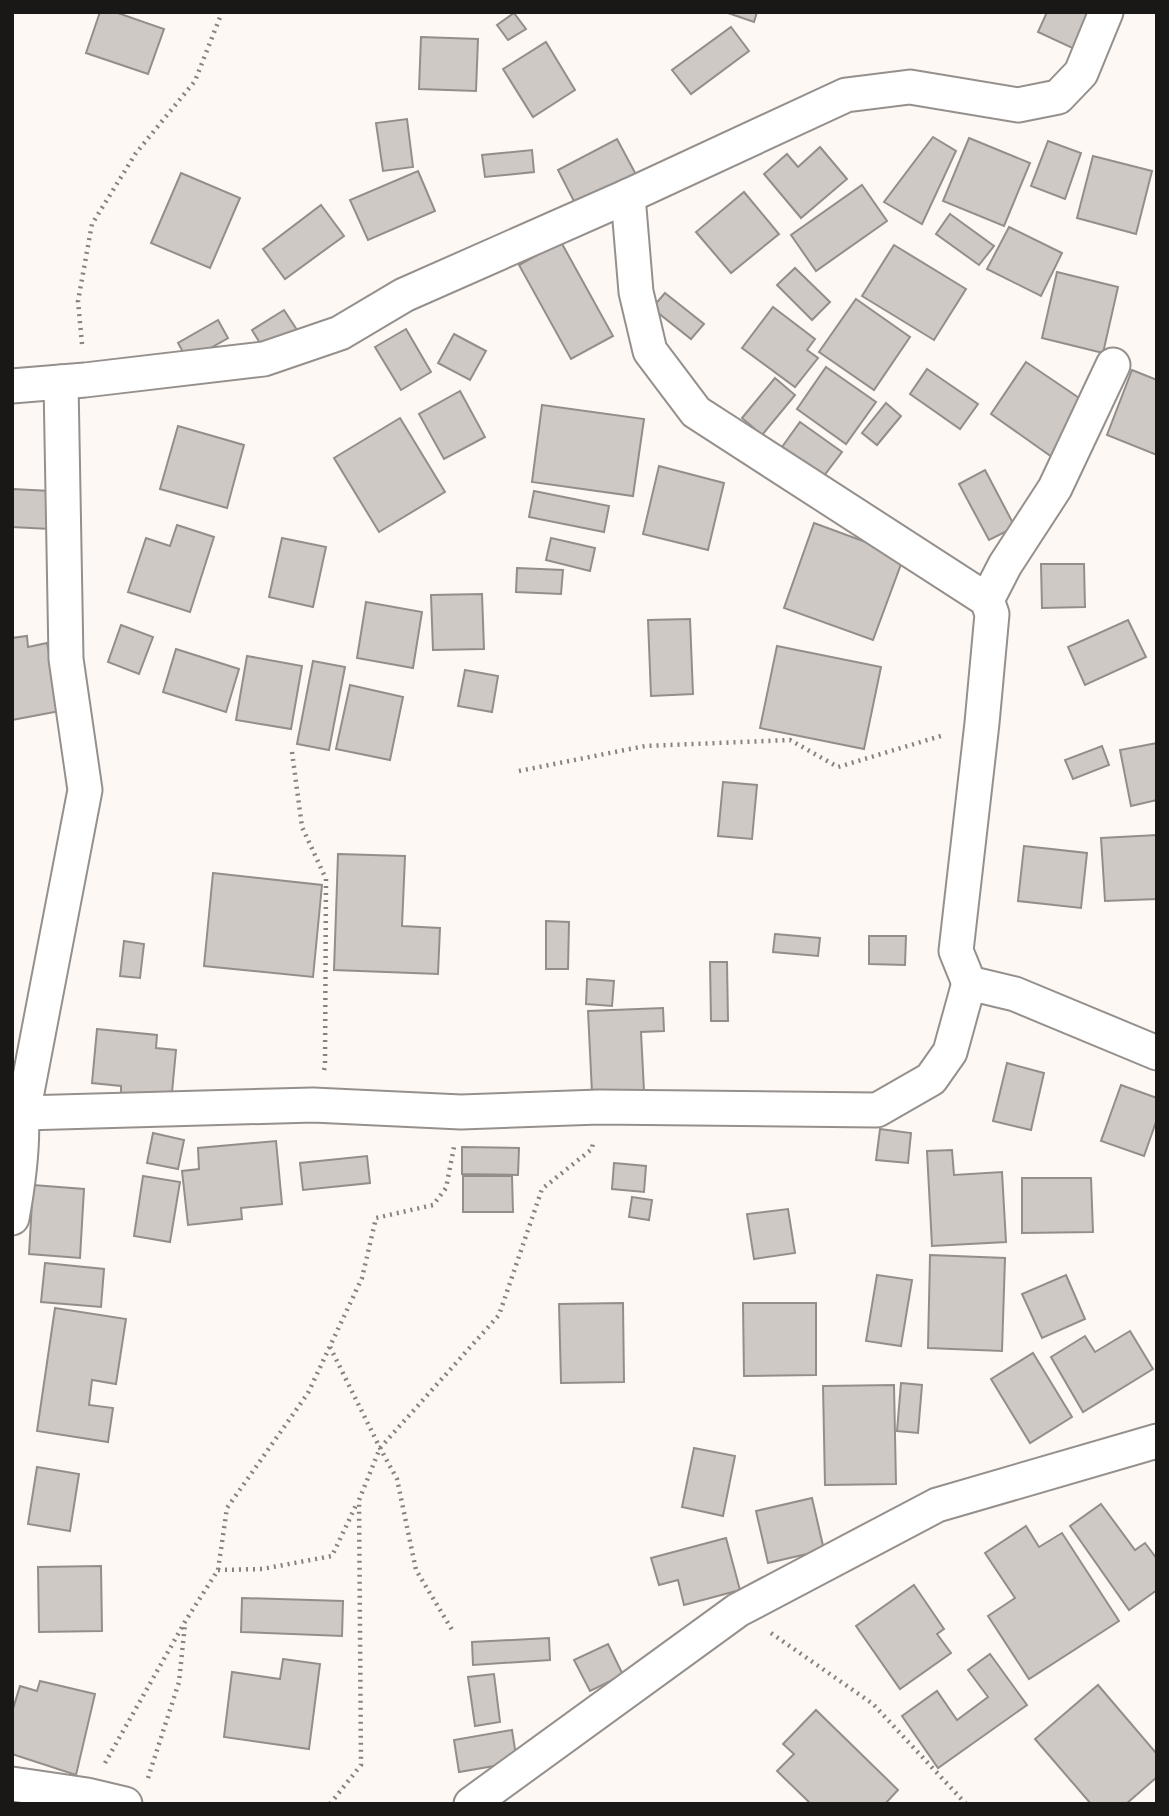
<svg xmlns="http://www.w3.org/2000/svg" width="1169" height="1816" viewBox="0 0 1169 1816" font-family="Ubuntu,sans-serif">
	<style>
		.building { fill: #cfc9c5; stroke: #948e8b; stroke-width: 2 }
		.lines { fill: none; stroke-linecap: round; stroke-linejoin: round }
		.street-casing { stroke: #96908d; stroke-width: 37 }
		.path { stroke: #86827f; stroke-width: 4.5; stroke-dasharray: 2 5; stroke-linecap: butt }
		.street { stroke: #fff; stroke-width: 33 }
	</style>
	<rect width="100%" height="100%" fill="#fef8f4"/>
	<g class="building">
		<polygon points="100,12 115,12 164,29 148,74 86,53"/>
		<polygon points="725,12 757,12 754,22"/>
		<polygon points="1047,12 1099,12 1081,52 1038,32"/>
		<polygon points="514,13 526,29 508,40 497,25"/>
		<polygon points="731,27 749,51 691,94 672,70"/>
		<polygon points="421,37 478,39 476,91 419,89"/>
		<polygon points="546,42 575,90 533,117 503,69"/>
		<polygon points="407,119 413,167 383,171 376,123"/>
		<polygon points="933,137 956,151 922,224 884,202"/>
		<polygon points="969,138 1030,163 1004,226 943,201"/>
		<polygon points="617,139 640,182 580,213 558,170"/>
		<polygon points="1048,141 1081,153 1065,199 1031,186"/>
		<polygon points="820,147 847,179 801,218 764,174 787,154 798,167"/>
		<polygon points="532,150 534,172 485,177 482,155"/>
		<polygon points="1093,156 1152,171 1136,234 1077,218"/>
		<polygon points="418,171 435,211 368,240 350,200"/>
		<polygon points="181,173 240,198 210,268 151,243"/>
		<polygon points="862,185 887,221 816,271 791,235"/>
		<polygon points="744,192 779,234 731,273 696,232"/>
		<polygon points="321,205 344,236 285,279 263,249"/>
		<polygon points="950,214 994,246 979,265 936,234"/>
		<polygon points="1009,227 1062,253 1041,296 987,269"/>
		<polygon points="561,242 613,336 571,359 519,265"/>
		<polygon points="894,245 966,289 934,340 862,296"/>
		<polygon points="795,268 830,302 812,320 777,285"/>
		<polygon points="1057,272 1118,287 1103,353 1042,338"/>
		<polygon points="665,293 704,324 691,339 652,308"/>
		<polygon points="856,299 910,337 874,390 819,352"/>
		<polygon points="773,307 815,339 807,350 818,358 795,387 742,348"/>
		<polygon points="284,310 299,333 266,353 252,330"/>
		<polygon points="218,320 228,338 188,361 178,343"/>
		<polygon points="406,329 431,372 401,390 375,347"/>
		<polygon points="454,334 486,351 470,380 438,363"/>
		<polygon points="1026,362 1088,404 1052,457 991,414"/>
		<polygon points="826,367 876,402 846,444 797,409"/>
		<polygon points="927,369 978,404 960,429 910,394"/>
		<polygon points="1132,370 1157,380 1157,455 1107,435"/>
		<polygon points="775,378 795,395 762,435 742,418"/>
		<polygon points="460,391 485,437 444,459 419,414"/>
		<polygon points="886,403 901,416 877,445 862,433"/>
		<polygon points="542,405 644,419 633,496 532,482"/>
		<polygon points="400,418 445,492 379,532 334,458"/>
		<polygon points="800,422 842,452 823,477 782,447"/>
		<polygon points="178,426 244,445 227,508 160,489"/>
		<polygon points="659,466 724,483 708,550 643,534"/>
		<polygon points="985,470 1015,527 989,540 959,484"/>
		<polygon points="12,489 51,491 50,529 12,527"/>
		<polygon points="534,491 609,506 604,532 529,517"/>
		<polygon points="814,523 904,556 873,640 784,608"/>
		<polygon points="177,525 214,537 190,612 128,592 146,538 170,546"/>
		<polygon points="282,538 326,547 313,607 269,597"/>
		<polygon points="551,538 595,548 590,571 546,560"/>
		<polygon points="1041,564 1084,564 1085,607 1042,608"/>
		<polygon points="517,568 563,570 561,594 516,592"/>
		<polygon points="482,594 484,649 433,650 431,595"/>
		<polygon points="366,602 422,612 413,668 357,658"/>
		<polygon points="690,619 693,694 651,696 648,620"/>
		<polygon points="1128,620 1146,657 1085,685 1068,647"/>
		<polygon points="121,625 153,637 139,674 108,662"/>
		<polygon points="27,636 28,647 47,643 60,711 12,720 12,638"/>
		<polygon points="777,646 881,667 864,749 760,728"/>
		<polygon points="176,649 239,669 226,712 163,692"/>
		<polygon points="247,656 302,666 291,729 236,720"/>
		<polygon points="313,661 345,667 329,750 297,744"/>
		<polygon points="465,670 498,676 492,712 458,706"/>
		<polygon points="350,685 403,697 390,760 336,749"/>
		<polygon points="1157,743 1157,800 1131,806 1120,750"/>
		<polygon points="1102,746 1109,765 1073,779 1065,760"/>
		<polygon points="723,782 757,785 752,839 718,836"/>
		<polygon points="1157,835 1157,899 1105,901 1101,838"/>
		<polygon points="1024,846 1087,853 1081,908 1018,901"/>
		<polygon points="338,854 405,856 402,926 440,928 438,974 334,970"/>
		<polygon points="213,873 322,885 313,977 204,966"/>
		<polygon points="546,921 569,922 568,969 546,969"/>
		<polygon points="775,934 820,938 818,956 773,952"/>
		<polygon points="869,936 906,936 905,965 869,964"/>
		<polygon points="124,941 144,944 140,978 120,976"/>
		<polygon points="710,962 727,962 728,1021 711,1021"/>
		<polygon points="587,979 614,981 612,1006 586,1004"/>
		<polygon points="663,1008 664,1031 641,1032 644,1091 592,1093 588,1011"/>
		<polygon points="97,1029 157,1035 156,1048 176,1050 171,1103 121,1098 121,1086 92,1083"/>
		<polygon points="1007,1063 1044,1073 1031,1130 993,1121"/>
		<polygon points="1121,1085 1157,1098 1157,1119 1144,1156 1101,1141"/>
		<polygon points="880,1129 911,1133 908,1163 876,1160"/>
		<polygon points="153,1133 184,1140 178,1169 147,1163"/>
		<polygon points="276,1141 282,1204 241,1208 242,1219 188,1225 182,1171 199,1169 198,1148"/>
		<polygon points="462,1147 519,1148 518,1175 462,1174"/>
		<polygon points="952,1150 954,1175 1002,1172 1006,1242 932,1246 927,1151"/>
		<polygon points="367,1156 370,1183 303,1190 300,1163"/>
		<polygon points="614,1163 646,1166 644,1192 612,1189"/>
		<polygon points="143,1176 180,1182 170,1242 134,1236"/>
		<polygon points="463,1176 512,1176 513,1212 463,1212"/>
		<polygon points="1022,1178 1091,1178 1093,1232 1022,1233"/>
		<polygon points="33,1185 84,1189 80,1258 29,1254"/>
		<polygon points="632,1197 652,1200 649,1220 629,1217"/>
		<polygon points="788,1209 795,1253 754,1259 747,1214"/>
		<polygon points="930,1255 1005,1258 1002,1351 928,1348"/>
		<polygon points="45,1263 104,1269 101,1307 41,1302"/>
		<polygon points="877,1275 912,1280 901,1346 866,1341"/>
		<polygon points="1066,1275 1085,1319 1042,1338 1022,1294"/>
		<polygon points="623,1303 624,1382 561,1383 559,1304"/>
		<polygon points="743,1303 816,1303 816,1375 744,1376"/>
		<polygon points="55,1308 126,1319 116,1384 92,1380 89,1405 113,1408 108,1442 37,1431"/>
		<polygon points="1130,1331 1153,1369 1083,1412 1051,1357 1085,1336 1095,1352"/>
		<polygon points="1033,1353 1072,1417 1030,1443 991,1379"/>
		<polygon points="901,1383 922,1385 918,1433 897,1431"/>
		<polygon points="894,1385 896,1484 825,1485 823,1386"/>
		<polygon points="694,1448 735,1456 723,1516 682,1507"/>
		<polygon points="37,1467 79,1474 70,1531 28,1524"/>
		<polygon points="812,1498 824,1550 768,1563 756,1511"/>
		<polygon points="1101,1504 1135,1550 1145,1543 1157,1559 1157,1590 1129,1610 1070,1526"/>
		<polygon points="1026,1526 1039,1547 1062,1533 1119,1621 1029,1679 988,1616 1015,1598 985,1553"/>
		<polygon points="726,1538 740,1590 684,1605 678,1580 659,1585 651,1558"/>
		<polygon points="101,1566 102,1631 39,1632 38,1567"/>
		<polygon points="914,1585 944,1629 937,1634 951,1653 900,1689 856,1626"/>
		<polygon points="242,1598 343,1601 342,1636 241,1632"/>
		<polygon points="549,1638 550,1660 473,1665 472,1642"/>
		<polygon points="608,1644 623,1675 590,1691 574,1660"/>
		<polygon points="990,1654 1027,1705 938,1768 902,1716 937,1691 957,1720 988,1697 968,1670"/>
		<polygon points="283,1659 320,1664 309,1749 224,1737 232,1672 280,1679"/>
		<polygon points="494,1674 500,1722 475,1726 468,1677"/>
		<polygon points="40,1681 95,1694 76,1775 12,1754 12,1712 20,1686 37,1691"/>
		<polygon points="1098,1685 1157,1754 1157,1777 1126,1804 1091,1804 1035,1739"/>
		<polygon points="816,1710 898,1790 885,1804 811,1804 777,1771 794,1754 783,1744"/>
		<polygon points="512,1730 517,1762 459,1772 454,1740"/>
	</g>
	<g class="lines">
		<defs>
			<g id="street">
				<polyline points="628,196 636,292 650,351 696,412 987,600 992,614 982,723 956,951 969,983 1015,994 1157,1053"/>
				<polyline points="61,382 66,659 85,790 23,1113 313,1105 461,1112 599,1107 877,1110 931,1079 950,1052 969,983"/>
				<polyline points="12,386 85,380 264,359 340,333 404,295 628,196 846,95 910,87 1018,105 1058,97 1081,73 1106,12"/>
				<polyline points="987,600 1005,565 1055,488 1113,365"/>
				<path d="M 12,1218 C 19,1180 26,1131 19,1092"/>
				<polyline points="12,1784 87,1795 125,1804"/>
				<polyline points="471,1804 738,1610 937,1505 1157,1441"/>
			</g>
		</defs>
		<use href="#street" class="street-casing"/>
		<g class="path">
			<polyline points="82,344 78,301 92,224 136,153 195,81 222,12"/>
			<polyline points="292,752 302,827 326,879 325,1066 324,1070"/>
			<polyline points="519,771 645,746 790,740 838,767 944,735"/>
			<polyline points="330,1347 380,1448 397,1479 416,1570 454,1633"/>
			<polyline points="218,1570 262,1569 332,1556 357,1503"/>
			<polyline points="771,1633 873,1704 966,1804"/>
			<polyline points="105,1763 186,1620 218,1570 227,1508 308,1393 362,1278 376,1218 433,1205 446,1188 454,1147"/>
			<polyline points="148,1778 179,1682 185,1624"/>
			<polyline points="330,1804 361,1765 359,1500 380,1448 499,1315 542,1189 592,1149 593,1142"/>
		</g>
		<use href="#street" class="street"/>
	</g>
	<rect width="1169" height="1816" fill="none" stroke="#1a1816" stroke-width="28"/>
</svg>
